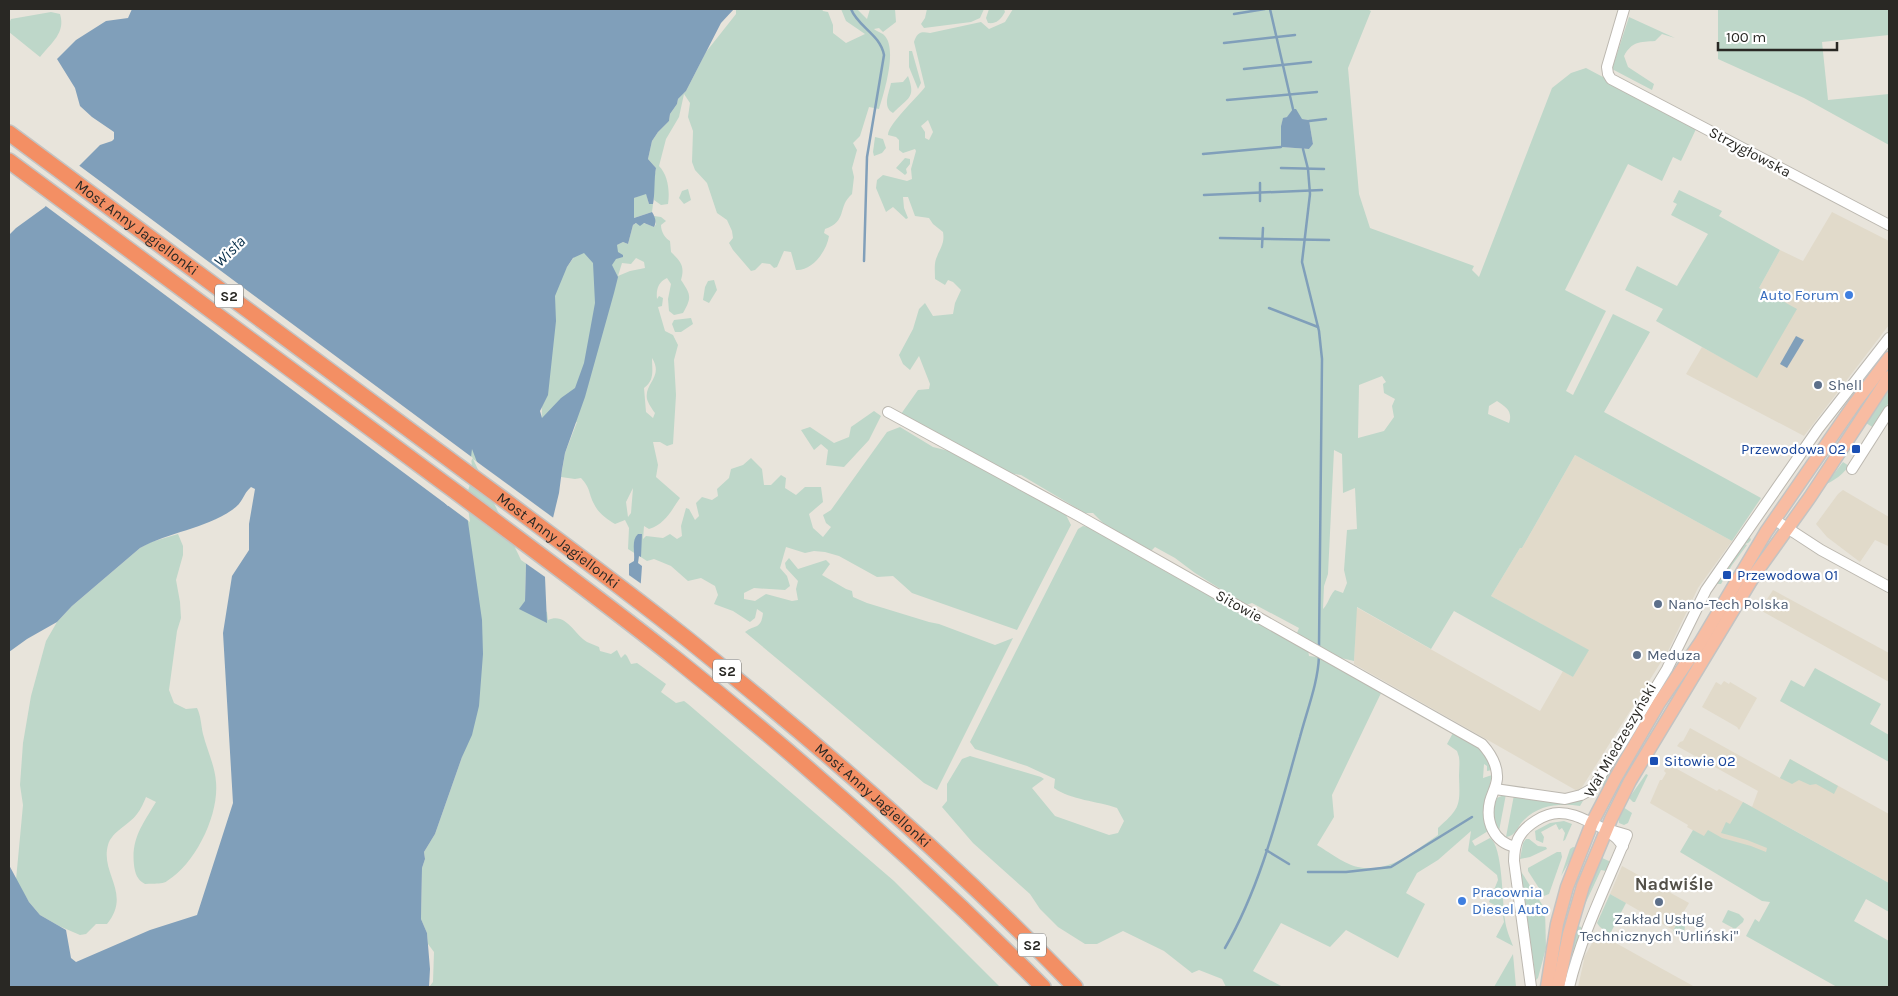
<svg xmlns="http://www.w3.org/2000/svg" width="1898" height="996" viewBox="0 0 1898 996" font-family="Karla,sans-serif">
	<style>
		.built { fill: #e1daca }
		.green { fill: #bed7c9; fill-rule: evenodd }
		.water { fill: #809fba; fill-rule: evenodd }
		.pier { fill: #e8e4db }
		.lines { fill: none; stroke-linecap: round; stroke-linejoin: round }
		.stream { stroke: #809fba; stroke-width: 2.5 }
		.minor-casing { stroke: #bcb8b0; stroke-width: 12 }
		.major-casing { stroke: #c3c3c2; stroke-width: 15 }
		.highway-casing { stroke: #c3c3c2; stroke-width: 18 }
		.minor { stroke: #fff; stroke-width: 10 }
		.major { stroke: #f8bca2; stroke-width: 12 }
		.highway { stroke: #f38f64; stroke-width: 15 }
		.shop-dot { fill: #3f7fe0; stroke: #fff; stroke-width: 2 }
		.service-dot { fill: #5c6f8a; stroke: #fff; stroke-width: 2 }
		.transit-dot { fill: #1a4fb4; stroke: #fff; stroke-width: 2 }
		.labels { text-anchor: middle; stroke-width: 4.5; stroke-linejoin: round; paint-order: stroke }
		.shield { fill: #fff; stroke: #696866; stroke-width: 1 }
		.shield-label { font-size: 14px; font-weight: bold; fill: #292824 }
		.street-label { font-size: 15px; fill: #292824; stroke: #fff }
		.shop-label { font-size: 15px; fill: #366cbe; stroke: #fff; text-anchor: end }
		.service-label { font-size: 15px; fill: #4e5e75; stroke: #fff; text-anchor: start }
		.transit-label { font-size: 15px; fill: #164399; stroke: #fff; text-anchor: start }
		.water-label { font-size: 16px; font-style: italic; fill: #082f4b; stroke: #fff }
		.quarter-label { font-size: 18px; font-weight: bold; fill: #535049; stroke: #fff }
	</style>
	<rect width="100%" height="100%" fill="#e8e4db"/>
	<g class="built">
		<polygon points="1832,212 1889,241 1889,325 1804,436 1686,374 1702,347 1757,377 1759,288 1780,250 1803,261"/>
		<polygon points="1575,455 1732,541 1698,588 1668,651 1579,792 1354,664 1356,607 1540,711 1563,671 1573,677 1588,650 1491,596 1520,548 1522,548"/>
		<polygon points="1843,490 1889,517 1889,544 1888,546 1875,540 1860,562 1827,537 1816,524 1838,494"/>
		<polygon points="1773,590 1889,653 1889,682 1760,610"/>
		<polygon points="1724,681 1729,684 1730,682 1757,698 1739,730 1737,727 1702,707 1716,682 1721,685"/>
		<polygon points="1690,728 1780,778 1790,759 1889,814 1889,883 1781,823 1758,867 1687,827 1688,825 1650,803 1660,780 1662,780 1666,773 1664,771 1668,764 1717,791 1719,789 1752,807 1758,791 1677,746 1680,742 1683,741"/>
		<polygon points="1622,866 1689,903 1673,930 1610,894"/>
		<polygon points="1598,933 1657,966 1695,987 1578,987 1584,960 1583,959"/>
	</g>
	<g class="green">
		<path d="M 736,9 L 822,9 L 823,11 L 828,12 L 833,25 L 833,33 L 846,43 L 865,34 L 846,21 L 841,9 L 857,9 L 867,19 L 870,9 L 895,9 L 896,22 L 883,32 L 879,28 L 874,29 C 876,31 882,33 884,35 C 898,48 884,93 879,109 L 869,107 L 860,136 L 853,143 L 857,150 L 852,168 L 854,177 L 852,194 C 837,207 848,221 825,229 L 824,233 L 829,236 C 827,250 813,271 796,270 L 791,252 L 784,251 L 777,267 L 774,268 L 770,264 L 762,263 L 755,270 L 751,271 L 733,250 L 729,243 L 733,238 L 732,231 L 727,220 L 717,213 L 707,183 L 695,170 L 692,162 L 693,131 L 688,117 L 690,103 L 684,94 L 679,117 L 666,139 L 659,166 C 668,175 670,191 668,204 L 661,205 L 654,200 L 653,184 L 656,168 L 648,159 L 652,141 L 658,132 L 669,121 L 670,114 L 677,104 L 678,99 L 686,91 L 706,52 L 736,14 Z"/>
		<polygon points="927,9 984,9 980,18 971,22 924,28 921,24 925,18"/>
		<path d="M 989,9 L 1004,9 L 1005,12 C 1001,19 997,24 988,23 L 986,18 Z"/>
		<path d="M 1013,9 L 1367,9 L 1371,11 L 1348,68 L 1359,194 L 1370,228 L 1474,266 L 1472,270 L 1479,277 L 1552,88 L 1571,73 L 1586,68 L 1697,127 L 1681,161 L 1673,157 L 1662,181 L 1628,164 L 1565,290 L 1606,311 L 1566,391 L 1573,395 L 1613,314 L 1650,332 L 1604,412 L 1761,498 L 1732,541 L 1575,455 L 1522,548 L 1520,548 L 1491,596 L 1589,650 L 1573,677 L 1454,611 L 1431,649 L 1357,607 L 1354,661 L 1332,656 L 1297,633 L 1299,628 L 1252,603 L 1246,605 L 1195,573 L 1175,558 L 1155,547 L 1149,553 L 1108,528 L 1093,513 L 1085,513 L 1021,475 L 1007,473 L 901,414 L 918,390 L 929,389 L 930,384 L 919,356 L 910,370 L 903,364 L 899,355 L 913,329 L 919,309 L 925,303 L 933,316 L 953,314 L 955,303 L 961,290 L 953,282 L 948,280 L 945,285 L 935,279 C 935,273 934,265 936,259 C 940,248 945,244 943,232 L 933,224 L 929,218 L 915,216 L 908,197 L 903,197 L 904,208 L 908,218 L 906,219 L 893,207 L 886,212 L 876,188 L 877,180 L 883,175 L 907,181 L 912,179 L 911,169 L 916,151 L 915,149 L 903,153 L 899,150 L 899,140 L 896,137 L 888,135 C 888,124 917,98 925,87 L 914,42 C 917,32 921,31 930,33 L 981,22 L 989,29 L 1005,22 ZM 1287,117 L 1309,120 L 1313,144 L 1309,149 L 1281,147 L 1281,126 L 1283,119 ZM 928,120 L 933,132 L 929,140 L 925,138 L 925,132 L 921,126 ZM 1382,376 L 1386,382 L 1383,384 L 1384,393 L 1395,399 L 1392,406 L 1394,417 L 1384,431 L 1358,438 L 1359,385 ZM 1497,401 C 1506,407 1513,411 1509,423 L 1488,414 L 1489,406 ZM 1334,450 L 1342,454 L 1343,493 L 1355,488 L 1357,529 L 1347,530 L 1344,570 L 1347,583 L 1343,593 L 1335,590 C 1329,596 1329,603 1323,609 L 1324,586 L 1328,574 Z"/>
		<polygon points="1718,9 1889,9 1889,35 1822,42 1828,100 1889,94 1889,145 1804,98 1718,59"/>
		<path d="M 51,12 L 60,14 C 66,33 51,43 40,57 L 9,32 L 9,23 L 11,19 Z"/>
		<path d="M 1629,17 L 1675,38 L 1662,34 L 1655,41 C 1640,42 1632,41 1624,56 L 1628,67 L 1654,84 L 1652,90 L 1612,69 Z"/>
		<polygon points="909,51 912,51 921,83 918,89 909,67"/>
		<path d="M 908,76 C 916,98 909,97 893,113 C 882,107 889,93 891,83 L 903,82 Z"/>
		<polygon points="875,137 883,139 886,148 882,153 874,156 873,152"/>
		<polygon points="905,158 910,159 910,164 906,169 907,173 905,175 896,168"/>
		<polygon points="688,189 691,200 684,204 679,198 682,191"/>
		<polygon points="1679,190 1722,211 1719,216 1780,250 1759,288 1797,309 1757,378 1656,321 1663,309 1625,290 1637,266 1677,286 1708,234 1671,215 1677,204 1673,202"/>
		<polygon points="646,193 649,204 653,204 652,212 634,218 629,216 634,198"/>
		<path d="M 654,216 L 661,217 L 666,221 L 661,225 C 661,232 665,238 670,241 L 671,252 C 681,262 685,266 681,280 C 691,295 692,297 683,313 L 674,315 L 669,311 L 668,299 L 671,284 L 667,278 C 658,282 656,290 657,299 L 659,296 L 663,298 L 662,306 L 658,307 L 665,331 L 673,335 L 678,345 L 674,360 L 676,395 L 673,444 L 667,446 L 660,442 L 653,442 L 658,465 L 656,477 L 680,498 C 671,511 665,524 649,529 L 644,526 L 643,539 L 646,536 L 663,538 L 670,534 L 677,539 L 682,536 L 681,526 L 686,508 L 689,509 L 695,520 L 699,516 L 696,503 L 702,497 L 712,500 L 718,496 L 717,489 L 729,478 L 731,469 L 743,465 L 751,458 L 762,469 L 764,485 L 771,485 L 781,475 L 786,478 L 785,488 L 796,495 L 805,487 L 821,487 L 823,502 L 809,514 L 813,528 L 823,537 L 831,527 L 826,523 L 823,515 L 831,510 L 887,432 L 900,427 L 933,447 L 949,451 L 1065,513 L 1071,525 L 1017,630 L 912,593 L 893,576 L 877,577 L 839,556 L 825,552 L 814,551 L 805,553 L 786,547 L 780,568 L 787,576 L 790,586 L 785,590 L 754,588 L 744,593 L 744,599 L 755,601 L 766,594 L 792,601 L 798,600 L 796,589 L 798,581 L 786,568 L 785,563 L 789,558 L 798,569 L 826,560 L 830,564 L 822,575 L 846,589 L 852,591 L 853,597 L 867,603 L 929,622 L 939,624 L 995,645 L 1013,638 L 937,790 L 924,783 L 805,682 L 745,632 C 755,624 761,630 763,613 L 757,609 L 755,618 L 750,622 L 733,611 L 714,604 L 718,595 L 715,586 L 701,578 L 688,581 L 671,566 L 654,559 L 647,561 L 628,549 L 629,528 L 625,520 L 615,524 C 607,519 598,513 594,504 C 588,492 591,489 581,478 L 575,479 L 561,477 L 565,453 L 577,422 L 542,438 L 541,312 L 567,267 L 582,246 L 617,245 L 623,242 L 628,244 L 633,225 C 640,220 647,224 654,227 L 656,224 ZM 636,258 L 644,262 L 645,268 L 630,271 L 618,276 L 622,263 L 631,264 ZM 652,358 C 664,377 644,383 647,399 C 648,403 652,409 655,413 L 653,418 L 646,412 L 644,388 C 655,380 652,370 652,358 ZM 633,488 L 631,513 L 628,517 L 626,502 Z"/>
		<polygon points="714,280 717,290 709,303 703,300 705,287 708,281"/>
		<polygon points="691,318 693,324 681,332 675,332 672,324 674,320"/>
		<path d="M 409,365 L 473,403 L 526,564 L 525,601 L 547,612 L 548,620 C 566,612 574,634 587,642 C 591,644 595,645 599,647 L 600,651 L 611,654 L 617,650 L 621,658 L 625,654 L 627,656 L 631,664 L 637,663 L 666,684 L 661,692 L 676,703 L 684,701 L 688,704 L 894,881 L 1000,987 L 429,987 L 433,982 L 434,952 L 428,944 L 427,933 L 421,919 L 422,868 L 425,859 L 424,852 L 435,834 L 462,757 L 469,718 L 465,501 L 473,474 L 471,458 Z"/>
		<polygon points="1889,387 1889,402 1874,428 1866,423"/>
		<polygon points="874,411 881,416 869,440 844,467 826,465 828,450 821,444 814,450 801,430 810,427 834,443 849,437 851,427"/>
		<path d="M 1843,462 L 1849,466 C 1843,474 1834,481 1826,484 Z"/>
		<path d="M 1083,526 L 1088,527 L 1179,579 L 1308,650 L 1309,656 L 1324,658 L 1382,691 L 1332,795 L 1334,817 L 1317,845 C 1327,851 1346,865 1358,867 C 1389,874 1414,851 1438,835 L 1438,828 C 1461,808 1460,805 1459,776 C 1459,770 1460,764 1459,757 L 1457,751 L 1447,744 L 1454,731 C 1473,744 1483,747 1492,770 L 1487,771 L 1487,766 L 1484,764 L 1483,778 L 1492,775 L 1484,811 L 1488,831 L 1472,841 L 1475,846 L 1490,838 C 1503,846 1502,902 1505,920 C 1506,929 1510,938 1513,946 L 1496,937 L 1504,922 L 1502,909 L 1489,902 L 1498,880 L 1497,875 L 1468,851 L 1471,831 L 1438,860 L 1417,873 L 1406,893 L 1425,904 L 1398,958 L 1346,930 L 1330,947 L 1281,923 L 1253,971 L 1283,987 L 1226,987 L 1222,979 L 1199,970 L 1192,973 L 1164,951 L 1123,931 L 1097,944 L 1085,944 L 1058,927 L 1040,909 L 1030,894 L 973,843 L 942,807 L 947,801 L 947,784 L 962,759 L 970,756 L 1041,777 L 1044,779 L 1032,788 L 1055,816 L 1109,835 L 1118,833 L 1124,821 L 1117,808 C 1097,801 1071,800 1054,788 L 1055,779 L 1027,766 L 975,749 L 970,742 L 1078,529 Z"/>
		<path d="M 178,534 L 183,546 L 183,555 L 176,580 L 180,602 L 181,618 L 177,631 L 169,690 L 174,703 L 186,709 L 197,708 C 201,716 201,725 203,734 C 207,750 215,766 216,782 C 219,815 196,863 167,881 C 162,885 152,883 145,884 C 137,880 135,873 134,865 C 131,838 143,824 156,802 L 146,797 C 144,802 141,809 137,814 C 129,825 112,831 108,845 C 100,874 132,893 107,924 L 96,924 L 86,934 L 80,935 L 59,926 L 40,915 L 29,902 L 16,880 L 23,805 L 20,785 L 23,743 L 31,696 L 46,641 L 57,622 L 72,606 L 140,548 L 151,542 Z"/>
		<polygon points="1749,535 1751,540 1748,543 1745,544 1747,545 1732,565 1721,584 1715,584"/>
		<polygon points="1815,668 1881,704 1870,724 1889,735 1889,762 1780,701 1791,680 1804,687"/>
		<polygon points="1654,697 1655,698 1604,788 1602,784"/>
		<polygon points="1790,759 1838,786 1834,794 1816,784 1810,785 1799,780 1792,784 1780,778"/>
		<polygon points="1646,774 1648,775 1635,802 1633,802 1629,798"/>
		<path d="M 1506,794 L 1499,831 C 1492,822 1492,808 1497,798 Z"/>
		<path d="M 1514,795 L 1574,802 L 1584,799 L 1580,806 C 1559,803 1538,805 1523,821 C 1517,827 1516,836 1506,837 Z"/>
		<polygon points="1743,802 1889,883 1889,912 1866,899 1854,921 1889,941 1888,987 1837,987 1746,936 1755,919 1759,922 1770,902 1762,901 1680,852 1693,830 1704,836 1708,830 1722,838 1751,846 1766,852 1767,848 1747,840 1721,833 1726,822 1730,824"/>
		<polygon points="1623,807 1632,813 1628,823 1624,825 1619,823 1618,817"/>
		<polygon points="1564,821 1572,824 1565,840 1563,841 1565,833 1562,828 1559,830 1556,824 1541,832 1544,837 1543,843 1536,840 1535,831 1550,823"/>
		<polygon points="1526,839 1529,839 1538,846 1546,847 1547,849 1530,857 1520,859 1523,843"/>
		<polygon points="1573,847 1577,848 1561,876 1570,849"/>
		<polygon points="1557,852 1561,852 1562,857 1549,894 1544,896 1528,871 1528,868"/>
		<polygon points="1600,857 1611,862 1606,871 1601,870 1580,915"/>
		<polygon points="1520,870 1545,909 1546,948 1538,978 1536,980"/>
		<polygon points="1610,894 1626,903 1610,934 1600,927 1597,923"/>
		<polygon points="1728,910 1739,914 1744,919 1743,922 1735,929 1722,922"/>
		<polygon points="1678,921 1685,925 1684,938 1673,931"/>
		<polygon points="1578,926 1581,927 1582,929 1565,987 1566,973"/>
		<polygon points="1513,954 1516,987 1494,987"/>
	</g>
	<g class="water">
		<path d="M 132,9 L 734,9 L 721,23 L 686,91 L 678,99 L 677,104 L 670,114 L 669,121 L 658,132 L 652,141 L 648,159 L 656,168 C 654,177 655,196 653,204 L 649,204 L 646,194 L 634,198 L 634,218 L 652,212 C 655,217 657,221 654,227 L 644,223 L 640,226 L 636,223 L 633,225 L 628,244 L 623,242 L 617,245 L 618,252 L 623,255 L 623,257 L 616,259 L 612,265 L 618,277 L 614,293 L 585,397 L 565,453 L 562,470 L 559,493 L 553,518 L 545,577 L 547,623 L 519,609 L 525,601 L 526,564 L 480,470 L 472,449 L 471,457 L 442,500 L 448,506 L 465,501 L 482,620 L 483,654 L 479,706 L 472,735 L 462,757 L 435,834 L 424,852 L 425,859 L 422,868 L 421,919 L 427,933 L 430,969 L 429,987 L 9,987 L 9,865 L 29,902 L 40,915 L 66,930 L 71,958 L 76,962 L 150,930 L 197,915 L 233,803 L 223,633 L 232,576 L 249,550 L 249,524 L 255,489 L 251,487 C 242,495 244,502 232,510 C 204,529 169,532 140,548 L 72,606 L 57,622 L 27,639 L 9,652 L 9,235 L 16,228 L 45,207 L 59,186 L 100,145 L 112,141 L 114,139 L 114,132 L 92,117 L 80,106 L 75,88 L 57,59 L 76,40 L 106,21 L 128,18 ZM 584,253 L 593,263 L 595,303 L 584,363 L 575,388 L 561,398 L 542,418 L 540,411 L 548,395 L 556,321 L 555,296 L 567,267 L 573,258 Z"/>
		<polygon points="1293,109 1296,109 1302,119 1309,120 1313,144 1309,149 1281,147 1281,126 1283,118 1287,117"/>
		<polygon points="1796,336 1804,340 1787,368 1780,364"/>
		<path d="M 638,534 L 642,534 L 641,557 L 639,556 L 638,563 L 642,566 L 640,594 L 629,587 L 629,564 L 634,561 C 635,552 631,540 638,534 Z"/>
	</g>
	<g class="pier">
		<polygon points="77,164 473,458 445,500 449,503 464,499 467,501 470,522 43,204 57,184"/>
		<polygon points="473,459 555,519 548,579 521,560"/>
		<polygon points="626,573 643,585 642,595 626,587"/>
	</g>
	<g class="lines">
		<g class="stream">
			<path d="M 851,9 C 858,27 880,34 884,55 L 867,157 L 864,261"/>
			<polyline points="1270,9 1293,109"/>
			<polyline points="1234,14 1265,9"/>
			<polyline points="1224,43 1295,35"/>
			<polyline points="1244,69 1311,62"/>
			<polyline points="1227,100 1317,92"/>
			<polyline points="1309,121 1326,119"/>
			<polyline points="1303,149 1308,169 1310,194 1302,262 1319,331 1322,359 1319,647"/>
			<polyline points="1203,154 1281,147"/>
			<polyline points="1281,168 1324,169"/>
			<polyline points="1260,183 1260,201"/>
			<polyline points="1204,195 1322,190"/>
			<polyline points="1220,238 1329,240"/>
			<polyline points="1262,247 1263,228"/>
			<polyline points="1269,308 1318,327"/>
			<polyline points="1266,850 1289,864"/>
			<polyline points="1308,872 1346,872 1391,867 1472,817"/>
			<path d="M 1225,948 C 1262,884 1280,807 1300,737 C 1307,710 1318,683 1319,656"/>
		</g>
		<defs>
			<g id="minor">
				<polyline points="1624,9 1607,67 1608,74 1611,79 1889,225"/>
				<path d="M 888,412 L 1079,516 L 1482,744 C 1491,754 1498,765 1497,779 C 1496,787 1492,794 1490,801 C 1485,822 1494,842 1515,847"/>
				<polyline points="1852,469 1889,411"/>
				<polyline points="1775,520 1821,550 1889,587"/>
				<polyline points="1495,789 1565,799 1581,795 1592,789 1622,743 1667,669 1706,590 1818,429 1889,338"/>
				<path d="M 1531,987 L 1514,861 C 1514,854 1515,846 1518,839 C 1525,825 1545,813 1559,813 C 1572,813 1581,818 1592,823 C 1605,829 1615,834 1623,846"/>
				<path d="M 1569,987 C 1582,933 1606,886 1627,835 L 1610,830"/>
			</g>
			<g id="major">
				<polyline points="1547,987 1557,924 1567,887 1592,823 1616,777 1659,703 1700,643 1766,532 1855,403 1889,358"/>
				<polyline points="1558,987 1569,934 1583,886 1611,819 1630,781 1755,574 1810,497 1889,377"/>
			</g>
			<g id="highway">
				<path id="s1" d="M 9,133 C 147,235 285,337 423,440 C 511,505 600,570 686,638 C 822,747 954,862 1075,987"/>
				<path d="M 9,161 C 137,256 266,351 394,446 C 488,516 584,586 676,659 C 804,761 927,871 1043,987"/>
			</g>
		</defs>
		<use href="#minor" class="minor-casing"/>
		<use href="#major" class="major-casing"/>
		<use href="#highway" class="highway-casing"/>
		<use href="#minor" class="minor"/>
		<use href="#major" class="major"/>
		<use href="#highway" class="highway"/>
	</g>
	<g class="shop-dot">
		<circle cx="1849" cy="295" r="5"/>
		<circle cx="1462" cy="901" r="5"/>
	</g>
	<g class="service-dot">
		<circle cx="1818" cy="385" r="5"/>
		<circle cx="1658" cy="604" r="5"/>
		<circle cx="1637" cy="655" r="5"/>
		<circle cx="1659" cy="902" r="5"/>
	</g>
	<g class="transit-dot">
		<rect x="1851" y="444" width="10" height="10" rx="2.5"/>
		<rect x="1722" y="570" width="10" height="10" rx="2.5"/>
		<rect x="1649" y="756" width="10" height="10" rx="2.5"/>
	</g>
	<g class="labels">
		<g class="shield">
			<rect x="215" y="284.5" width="28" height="23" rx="4"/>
			<rect x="713" y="659.5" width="28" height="23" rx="4"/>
			<rect x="1018" y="933.5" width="28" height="23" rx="4"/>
		</g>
		<g class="shield-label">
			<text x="229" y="301">S2</text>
			<text x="727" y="676">S2</text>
			<text x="1032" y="950">S2</text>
		</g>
		<g class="street-label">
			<text transform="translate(1750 152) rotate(28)" y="5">Strzygłowska</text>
			<text dy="5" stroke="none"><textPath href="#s1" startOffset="159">Most Anny Jagiellonki</textPath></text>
			<text dy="5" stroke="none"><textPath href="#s1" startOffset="684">Most Anny Jagiellonki</textPath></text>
			<text transform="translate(1239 606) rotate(29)" y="5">Sitowie</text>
			<text transform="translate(1620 740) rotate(-60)" y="5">Wał Miedzeszyński</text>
			<text dy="5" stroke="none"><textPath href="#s1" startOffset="1089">Most Anny Jagiellonki</textPath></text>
		</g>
		<g class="shop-label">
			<text x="1839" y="300">Auto Forum</text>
			<text x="1472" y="897" text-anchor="start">Pracownia<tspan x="1472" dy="17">Diesel Auto</tspan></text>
		</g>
		<g class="service-label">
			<text x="1828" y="390">Shell</text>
			<text x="1668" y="609">Nano-Tech Polska</text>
			<text x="1647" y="660">Meduza</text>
			<text x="1659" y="924" text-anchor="middle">Zakład Usług<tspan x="1659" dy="17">Technicznych "Urliński"</tspan></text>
		</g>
		<g class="transit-label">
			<text x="1846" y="454" text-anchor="end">Przewodowa 02</text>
			<text x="1737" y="580">Przewodowa 01</text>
			<text x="1664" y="766">Sitowie 02</text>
		</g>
		<g class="water-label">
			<text transform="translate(229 251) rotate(-44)" y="6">Wisła</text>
		</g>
		<g class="quarter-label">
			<text x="1674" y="890">Nadwiśle</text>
		</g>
	</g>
	<rect width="1898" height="996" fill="none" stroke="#292824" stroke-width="20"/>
	<path d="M1718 42v8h119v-8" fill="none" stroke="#292824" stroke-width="2.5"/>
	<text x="1726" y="42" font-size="15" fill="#292824" stroke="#ffffff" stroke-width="4" paint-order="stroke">100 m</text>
</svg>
